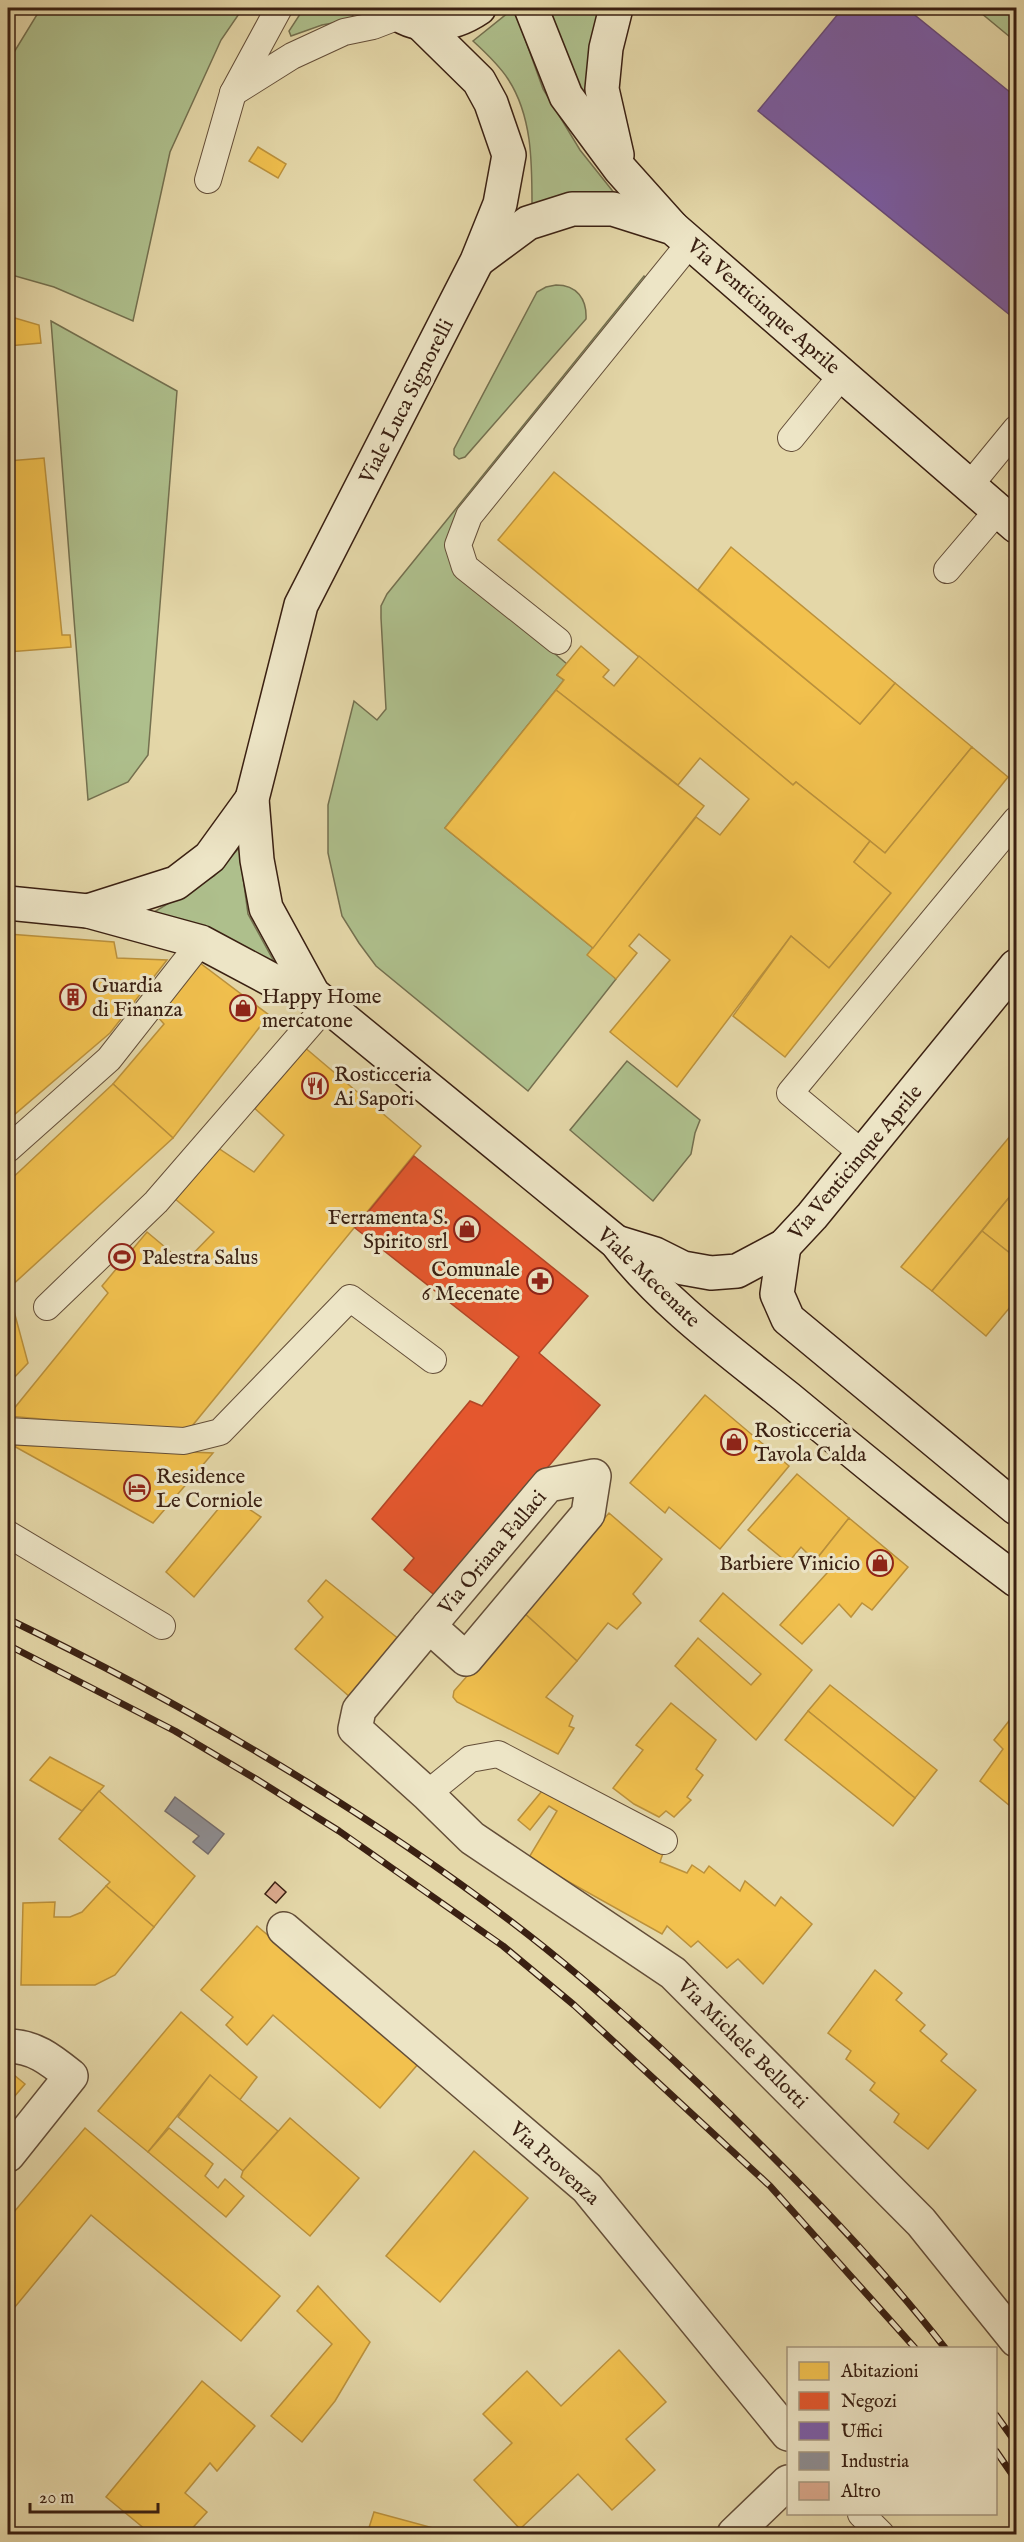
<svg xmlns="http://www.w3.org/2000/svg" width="1024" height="2542" viewBox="0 0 1024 2542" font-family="'IM FELL English',serif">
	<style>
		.green { fill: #aebf8c; stroke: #74704f; stroke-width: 1.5 }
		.homes { fill: #f2c14e; stroke: #bb913c; stroke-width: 1.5 }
		.shops { fill: #e4572e; stroke: #b14626; stroke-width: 1.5 }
		.offices { fill: #7b5ea7; stroke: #684b7a; stroke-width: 1.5 }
		.industry { fill: #8d8d92; stroke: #746c6c; stroke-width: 1.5 }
		.building { fill: #daa88c; stroke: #3a2012; stroke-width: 1.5 }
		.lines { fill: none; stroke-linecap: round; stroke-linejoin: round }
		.service-casing { stroke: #644e38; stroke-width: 28 }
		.pedestrian-casing { stroke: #644e38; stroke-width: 36 }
		.minor-casing { stroke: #644e38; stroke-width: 36 }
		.secondary-casing { stroke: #3a2012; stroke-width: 36 }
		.service { stroke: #ede5c6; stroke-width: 26 }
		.pedestrian { stroke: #ede5c6; stroke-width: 33 }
		.minor { stroke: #ede5c6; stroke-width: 33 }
		.secondary { stroke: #ede5c6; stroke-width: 33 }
		.rail-casing { stroke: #3a2012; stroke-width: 7 }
		.rail { stroke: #ede5c6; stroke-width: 4.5; stroke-dasharray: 14; stroke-linecap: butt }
		.labels { text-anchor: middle; stroke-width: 6; stroke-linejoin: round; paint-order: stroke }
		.street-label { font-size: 21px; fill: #3a2012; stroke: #ede5c6 }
		.poi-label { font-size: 21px; fill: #3a2012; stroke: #ede5c6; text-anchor: start }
	</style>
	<rect width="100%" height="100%" fill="#e4d7a8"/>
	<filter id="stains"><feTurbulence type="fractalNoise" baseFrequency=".00333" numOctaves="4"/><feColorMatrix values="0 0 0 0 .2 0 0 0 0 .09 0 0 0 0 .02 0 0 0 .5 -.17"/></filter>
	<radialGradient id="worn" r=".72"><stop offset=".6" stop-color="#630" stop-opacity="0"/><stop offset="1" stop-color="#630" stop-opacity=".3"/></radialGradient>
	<g class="green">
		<polygon points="41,8 243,8 221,40 170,152 133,321 54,287 8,274 8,62"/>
		<polygon points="304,8 348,8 355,19 322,25 291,36 289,31"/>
		<path d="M 514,8 L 543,89 L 580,150 L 619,199 L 532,210 C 532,166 533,117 508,79 C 499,65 485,52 473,41 Z"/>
		<polygon points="542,8 606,8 592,117"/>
		<polygon points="975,8 1016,8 1016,42"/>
		<polygon points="644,276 651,282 458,518 455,570 567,664 557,675 564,680 445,828 593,948 616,979 528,1091 376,966 359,943 342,916 328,853 328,805 354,701 377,720 386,709 381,618 381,606 387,594"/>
		<path d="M 556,285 C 577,285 587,299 586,319 L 465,457 L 459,459 L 454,455 L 454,449 L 537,292 L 546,287 Z"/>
		<polygon points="51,321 177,391 148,755 128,782 88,800"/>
		<polygon points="239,848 248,914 277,967 209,930 154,912 214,876"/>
		<polygon points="627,1061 700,1120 695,1133 691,1154 653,1201 570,1130"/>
	</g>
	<g class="homes">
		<polygon points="258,147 286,164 278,178 249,161"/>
		<polygon points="8,316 39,325 41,343 8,346"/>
		<polygon points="44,458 62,635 70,635 71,647 8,652 8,461"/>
		<polygon points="554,472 860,724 895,683 972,747 885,853 796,782 793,785 498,540"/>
		<polygon points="731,547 895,683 860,724 698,590"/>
		<polygon points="581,646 609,670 603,677 614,686 639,656 793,785 796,782 870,841 854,862 891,893 829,968 791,936 677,1087 610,1032 670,960 639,934 629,946 637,953 616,979 587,955 696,817 720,835 749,799 700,758 678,785 556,690 564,680 557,675"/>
		<polygon points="556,690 704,806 593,948 445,828"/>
		<polygon points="972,747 1008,777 785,1057 733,1016 791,936 829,968 891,893 854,862 870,841 885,853"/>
		<polygon points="8,934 114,942 117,958 167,960 110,1033 8,1120"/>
		<polygon points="200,963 269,1015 173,1138 113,1084 164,1024 157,1016"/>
		<polygon points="303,1046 421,1146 192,1426 175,1431 8,1416 108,1293 102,1286 147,1232 184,1263 214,1232 174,1198 218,1148 254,1172 284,1135 252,1106"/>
		<polygon points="113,1084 173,1138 8,1289 28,1363 8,1384 8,1182"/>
		<polygon points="1016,1129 1016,1189 932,1291 901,1267"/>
		<polygon points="1016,1189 1016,1258 982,1231"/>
		<polygon points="982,1231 1016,1258 1016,1300 986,1336 932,1291"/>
		<polygon points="705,1395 789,1466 720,1549 669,1507 665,1513 630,1483"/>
		<polygon points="12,1445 213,1453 153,1523"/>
		<polygon points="797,1474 849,1518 815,1561 801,1547 788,1563 748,1530"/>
		<polygon points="229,1496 261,1517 194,1597 166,1572"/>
		<polygon points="609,1513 662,1559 633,1594 641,1603 617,1629 608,1623 577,1661 523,1612"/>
		<polygon points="849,1518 908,1567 872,1610 862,1603 851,1617 839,1604 802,1644 780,1625 827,1573 815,1561"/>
		<polygon points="326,1580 400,1640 351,1698 295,1649 323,1617 308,1601"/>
		<polygon points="723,1593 812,1670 756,1740 675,1666 698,1638 751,1685 761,1674 700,1621"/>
		<polygon points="523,1612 577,1661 546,1697 573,1716 569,1726 574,1728 558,1754 457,1702 453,1697 454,1691"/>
		<polygon points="830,1685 937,1770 915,1798 808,1711"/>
		<polygon points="671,1703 716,1740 696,1769 703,1775 687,1797 691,1800 674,1817 666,1811 659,1817 634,1804 613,1788 643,1750 636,1745"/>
		<polygon points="808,1711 915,1798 893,1826 785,1740"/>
		<polygon points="1016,1712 1016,1811 980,1781 1003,1749 994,1740"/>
		<polygon points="50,1757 104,1786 82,1811 30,1780"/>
		<polygon points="99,1791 195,1876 154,1927 106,1886 110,1882 59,1839"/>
		<polygon points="542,1791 663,1853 660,1862 687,1873 692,1865 704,1873 709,1866 740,1891 745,1881 775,1906 781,1897 812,1924 763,1984 738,1959 727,1968 698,1941 691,1947 667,1926 662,1934 528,1859 557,1811 549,1806 530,1830 518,1820"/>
		<polygon points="106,1886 154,1927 115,1975 95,1985 21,1985 23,1903 55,1902 54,1917 70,1917 82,1912"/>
		<polygon points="257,1926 419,2063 380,2108 273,2015 247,2045 226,2025 233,2017 201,1990"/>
		<polygon points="875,1970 902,1993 896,2000 925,2025 920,2031 947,2054 941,2061 976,2090 928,2149 894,2122 899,2114 870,2090 875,2083 846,2059 851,2051 828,2033"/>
		<polygon points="181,2012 257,2077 239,2101 210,2075 148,2152 98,2111"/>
		<polygon points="8,2070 25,2084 8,2104"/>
		<polygon points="210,2075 278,2131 243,2171 178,2117"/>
		<polygon points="290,2118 359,2178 310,2236 241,2177 243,2171"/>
		<polygon points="85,2128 280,2296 241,2341 91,2215 10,2313 8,2311 8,2219"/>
		<polygon points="169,2128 213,2164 205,2176 218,2188 225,2179 244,2196 226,2217 148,2152"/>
		<polygon points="474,2151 528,2198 440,2302 386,2256"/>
		<polygon points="318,2286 370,2342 335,2401 302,2442 271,2416 332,2344 297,2311"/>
		<polygon points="619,2350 666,2402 626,2439 655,2470 612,2510 578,2474 520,2529 474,2480 512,2443 483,2414 527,2371 561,2406"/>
		<polygon points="202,2381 255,2426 217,2471 210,2463 185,2493 207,2512 187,2534 151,2534 106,2497"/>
		<polygon points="374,2512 437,2529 436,2534 367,2534"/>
	</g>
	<polygon class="shops" points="414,1156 588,1296 539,1353 600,1405 438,1598 404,1570 414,1558 372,1519 470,1401 482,1406 519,1357 355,1228"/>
	<polygon class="offices" points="843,8 906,8 1016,97 1016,320 758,111"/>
	<polygon class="industry" points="175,1797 224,1834 208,1854 193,1842 199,1836 165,1811"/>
	<polygon class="building" points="275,1882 286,1892 276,1903 265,1894"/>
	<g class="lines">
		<defs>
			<g id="service">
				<polyline points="233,93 292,56 344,32 373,26 399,16"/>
				<polyline points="208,180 233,93 279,8"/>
				<polyline points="791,438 843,374"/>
				<polyline points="970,485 1016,429"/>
				<polyline points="947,570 998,510"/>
				<polyline points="558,641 465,567 458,545 469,516 690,243"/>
				<polyline points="8,1149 109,1059 201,942"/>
				<polyline points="863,1154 790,1093 1016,820"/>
				<polyline points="47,1307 156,1202 326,1006"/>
				<polyline points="8,1431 184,1441 220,1432 350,1298 433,1360"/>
				<polyline points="8,1534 162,1626"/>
				<polyline points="427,1794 470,1759 498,1754 664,1841"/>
				<polyline points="861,2514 881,2534"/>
			</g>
			<polygon id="pedestrian" points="594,1476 588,1514 466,1659 429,1626 548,1485"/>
			<g id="minor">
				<polyline points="429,1626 359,1710 355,1729 427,1794 472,1838 673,1973 921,2222 1016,2340"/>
				<polyline points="284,1929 587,2188 788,2434"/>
				<path d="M 8,2046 C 34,2046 51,2060 71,2076 L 8,2155"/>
				<polyline points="734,2534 788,2482"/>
			</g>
			<g id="secondary">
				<path d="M 390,8 C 416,31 451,27 479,8"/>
				<polyline points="531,8 566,96 620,169 672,227"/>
				<polyline points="616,8 606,48 602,89 617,155"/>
				<path d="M 421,24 L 479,81 L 491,103 L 509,155 L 500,204 L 477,261 L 301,605 L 252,799 L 257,860 L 266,908 L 313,994 L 616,1242 C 663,1303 728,1350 788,1398 C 863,1460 938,1522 1016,1580"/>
				<polyline points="478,260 528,223 572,209 613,209 673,228 1016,526"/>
				<polyline points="8,903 88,911 201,942 274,981 313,994"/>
				<polyline points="88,911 176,883 210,857 252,799"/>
				<polyline points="616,1242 655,1254 683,1268 711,1273 737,1271 784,1246 812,1216 1016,966"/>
				<polyline points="784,1246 777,1294 788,1319 1016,1508"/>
			</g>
		</defs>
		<use href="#service" class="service-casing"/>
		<use href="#pedestrian" class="pedestrian-casing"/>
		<use href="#minor" class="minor-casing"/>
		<use href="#secondary" class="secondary-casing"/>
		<use href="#service" class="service"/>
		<use href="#pedestrian" class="pedestrian"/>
		<use href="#minor" class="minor"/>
		<use href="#secondary" class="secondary"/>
		<defs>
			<g id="rail">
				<path d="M 8,1619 C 186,1705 360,1806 517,1926 C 608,1996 692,2075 772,2156 C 833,2217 892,2280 945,2348"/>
				<polyline points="8,1645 175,1731 256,1779 339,1831 503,1946 574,2005 770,2186 915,2348"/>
				<polyline points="996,2415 1016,2443"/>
				<polyline points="996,2451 1016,2480"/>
			</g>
		</defs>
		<use href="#rail" class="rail-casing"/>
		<use href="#rail" class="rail"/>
	</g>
	<defs>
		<symbol id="building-ring" viewBox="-11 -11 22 22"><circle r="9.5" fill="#ede5c6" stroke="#8f2418" stroke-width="1.5"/><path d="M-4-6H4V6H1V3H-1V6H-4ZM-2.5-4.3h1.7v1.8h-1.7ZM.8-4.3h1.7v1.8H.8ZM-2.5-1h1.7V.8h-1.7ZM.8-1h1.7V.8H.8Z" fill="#8f2418"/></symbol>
		<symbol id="shop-ring" viewBox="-11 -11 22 22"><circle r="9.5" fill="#ede5c6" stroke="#8f2418" stroke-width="1.5"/><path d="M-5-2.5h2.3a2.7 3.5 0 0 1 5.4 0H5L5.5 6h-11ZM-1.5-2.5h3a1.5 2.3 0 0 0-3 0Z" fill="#8f2418"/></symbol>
		<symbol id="restaurant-ring" viewBox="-11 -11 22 22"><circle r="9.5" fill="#ede5c6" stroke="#8f2418" stroke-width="1.5"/><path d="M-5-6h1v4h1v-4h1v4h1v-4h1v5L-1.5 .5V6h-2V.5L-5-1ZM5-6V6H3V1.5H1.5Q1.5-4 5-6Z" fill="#8f2418"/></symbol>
		<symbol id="stadium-ring" viewBox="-11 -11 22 22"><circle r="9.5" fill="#ede5c6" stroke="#8f2418" stroke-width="1.5"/><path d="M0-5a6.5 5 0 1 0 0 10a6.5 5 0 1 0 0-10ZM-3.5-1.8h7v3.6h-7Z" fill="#8f2418"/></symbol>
		<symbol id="pharmacy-ring" viewBox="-11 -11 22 22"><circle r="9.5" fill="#ede5c6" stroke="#8f2418" stroke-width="1.5"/><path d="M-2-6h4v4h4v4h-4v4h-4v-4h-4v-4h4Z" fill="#8f2418"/></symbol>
		<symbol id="hotel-ring" viewBox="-11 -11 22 22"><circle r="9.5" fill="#ede5c6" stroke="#8f2418" stroke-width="1.5"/><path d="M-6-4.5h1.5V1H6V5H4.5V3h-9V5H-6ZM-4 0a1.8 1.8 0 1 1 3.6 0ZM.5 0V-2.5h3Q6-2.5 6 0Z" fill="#8f2418"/></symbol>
	</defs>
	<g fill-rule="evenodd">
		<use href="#building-ring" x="58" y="982" width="30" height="30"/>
		<use href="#shop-ring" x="228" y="993" width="30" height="30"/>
		<use href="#restaurant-ring" x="300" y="1071" width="30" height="30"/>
		<use href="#shop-ring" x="452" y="1214" width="30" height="30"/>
		<use href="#stadium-ring" x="107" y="1242" width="30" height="30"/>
		<use href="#pharmacy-ring" x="525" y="1266" width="30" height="30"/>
		<use href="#shop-ring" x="719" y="1427" width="30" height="30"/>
		<use href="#hotel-ring" x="122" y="1473" width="30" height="30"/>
		<use href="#shop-ring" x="865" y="1548" width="30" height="30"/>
	</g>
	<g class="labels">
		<g class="street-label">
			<text transform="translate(764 306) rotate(41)" y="7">Via Venticinque Aprile</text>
			<text transform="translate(406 401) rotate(-63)" y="7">Viale Luca Signorelli</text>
			<text transform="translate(855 1162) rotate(-50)" y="7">Via Venticinque Aprile</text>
			<text transform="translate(649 1277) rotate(44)" y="7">Viale Mecenate</text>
			<text transform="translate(492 1552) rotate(-50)" y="7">Via Oriana Fallaci</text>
			<text transform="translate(743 2043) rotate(45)" y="7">Via Michele Bellotti</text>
			<text transform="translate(555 2163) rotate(42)" y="7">Via Provenza</text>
		</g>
		<g class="poi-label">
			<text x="92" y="992">Guardia<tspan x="92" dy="24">di Finanza</tspan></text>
			<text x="262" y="1003">Happy Home<tspan x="262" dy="24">mercatone</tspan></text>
			<text x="334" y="1081">Rosticceria<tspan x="334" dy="24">Ai Sapori</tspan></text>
			<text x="448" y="1224" text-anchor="end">Ferramenta S.<tspan x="448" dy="24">Spirito srl</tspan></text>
			<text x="142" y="1264">Palestra Salus</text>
			<text x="520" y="1276" text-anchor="end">Comunale<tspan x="520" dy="24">6 Mecenate</tspan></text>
			<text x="754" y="1437">Rosticceria<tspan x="754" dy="24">Tavola Calda</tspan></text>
			<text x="156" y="1483">Residence<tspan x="156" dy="24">Le Corniole</tspan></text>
			<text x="860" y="1570" text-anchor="end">Barbiere Vinicio</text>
		</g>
	</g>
	<rect width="1024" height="2542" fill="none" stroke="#e4d7a8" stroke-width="30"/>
	<rect x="9" y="9" width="1006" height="2524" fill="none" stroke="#3a2012" stroke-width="3"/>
	<rect x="15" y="15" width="994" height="2512" fill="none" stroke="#3a2012" stroke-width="1.5"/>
	<rect x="787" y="2347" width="210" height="168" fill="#ede5c6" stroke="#a5967e" stroke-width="1.5"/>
	<rect x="799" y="2362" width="30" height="18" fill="#f2c14e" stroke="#a5967e" stroke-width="1.5"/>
	<text x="841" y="2377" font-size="18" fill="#3a2012">Abitazioni</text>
	<rect x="799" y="2392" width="30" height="18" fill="#e4572e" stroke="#a5967e" stroke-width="1.5"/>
	<text x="841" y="2407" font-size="18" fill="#3a2012">Negozi</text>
	<rect x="799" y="2422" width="30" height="18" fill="#7b5ea7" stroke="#a5967e" stroke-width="1.5"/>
	<text x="841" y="2437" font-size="18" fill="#3a2012">Uffici</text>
	<rect x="799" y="2452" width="30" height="18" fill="#8d8d92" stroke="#a5967e" stroke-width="1.5"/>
	<text x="841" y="2467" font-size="18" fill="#3a2012">Industria</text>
	<rect x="799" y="2482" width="30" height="18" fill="#daa88c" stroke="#a5967e" stroke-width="1.5"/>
	<text x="841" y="2497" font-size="18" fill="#3a2012">Altro</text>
	<path d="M30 2503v9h128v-9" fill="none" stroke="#3a2012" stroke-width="3"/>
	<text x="39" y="2503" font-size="18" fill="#3a2012" stroke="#ede5c6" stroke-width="4.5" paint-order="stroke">20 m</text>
	<rect width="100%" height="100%" filter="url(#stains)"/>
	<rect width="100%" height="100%" fill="url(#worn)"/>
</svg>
